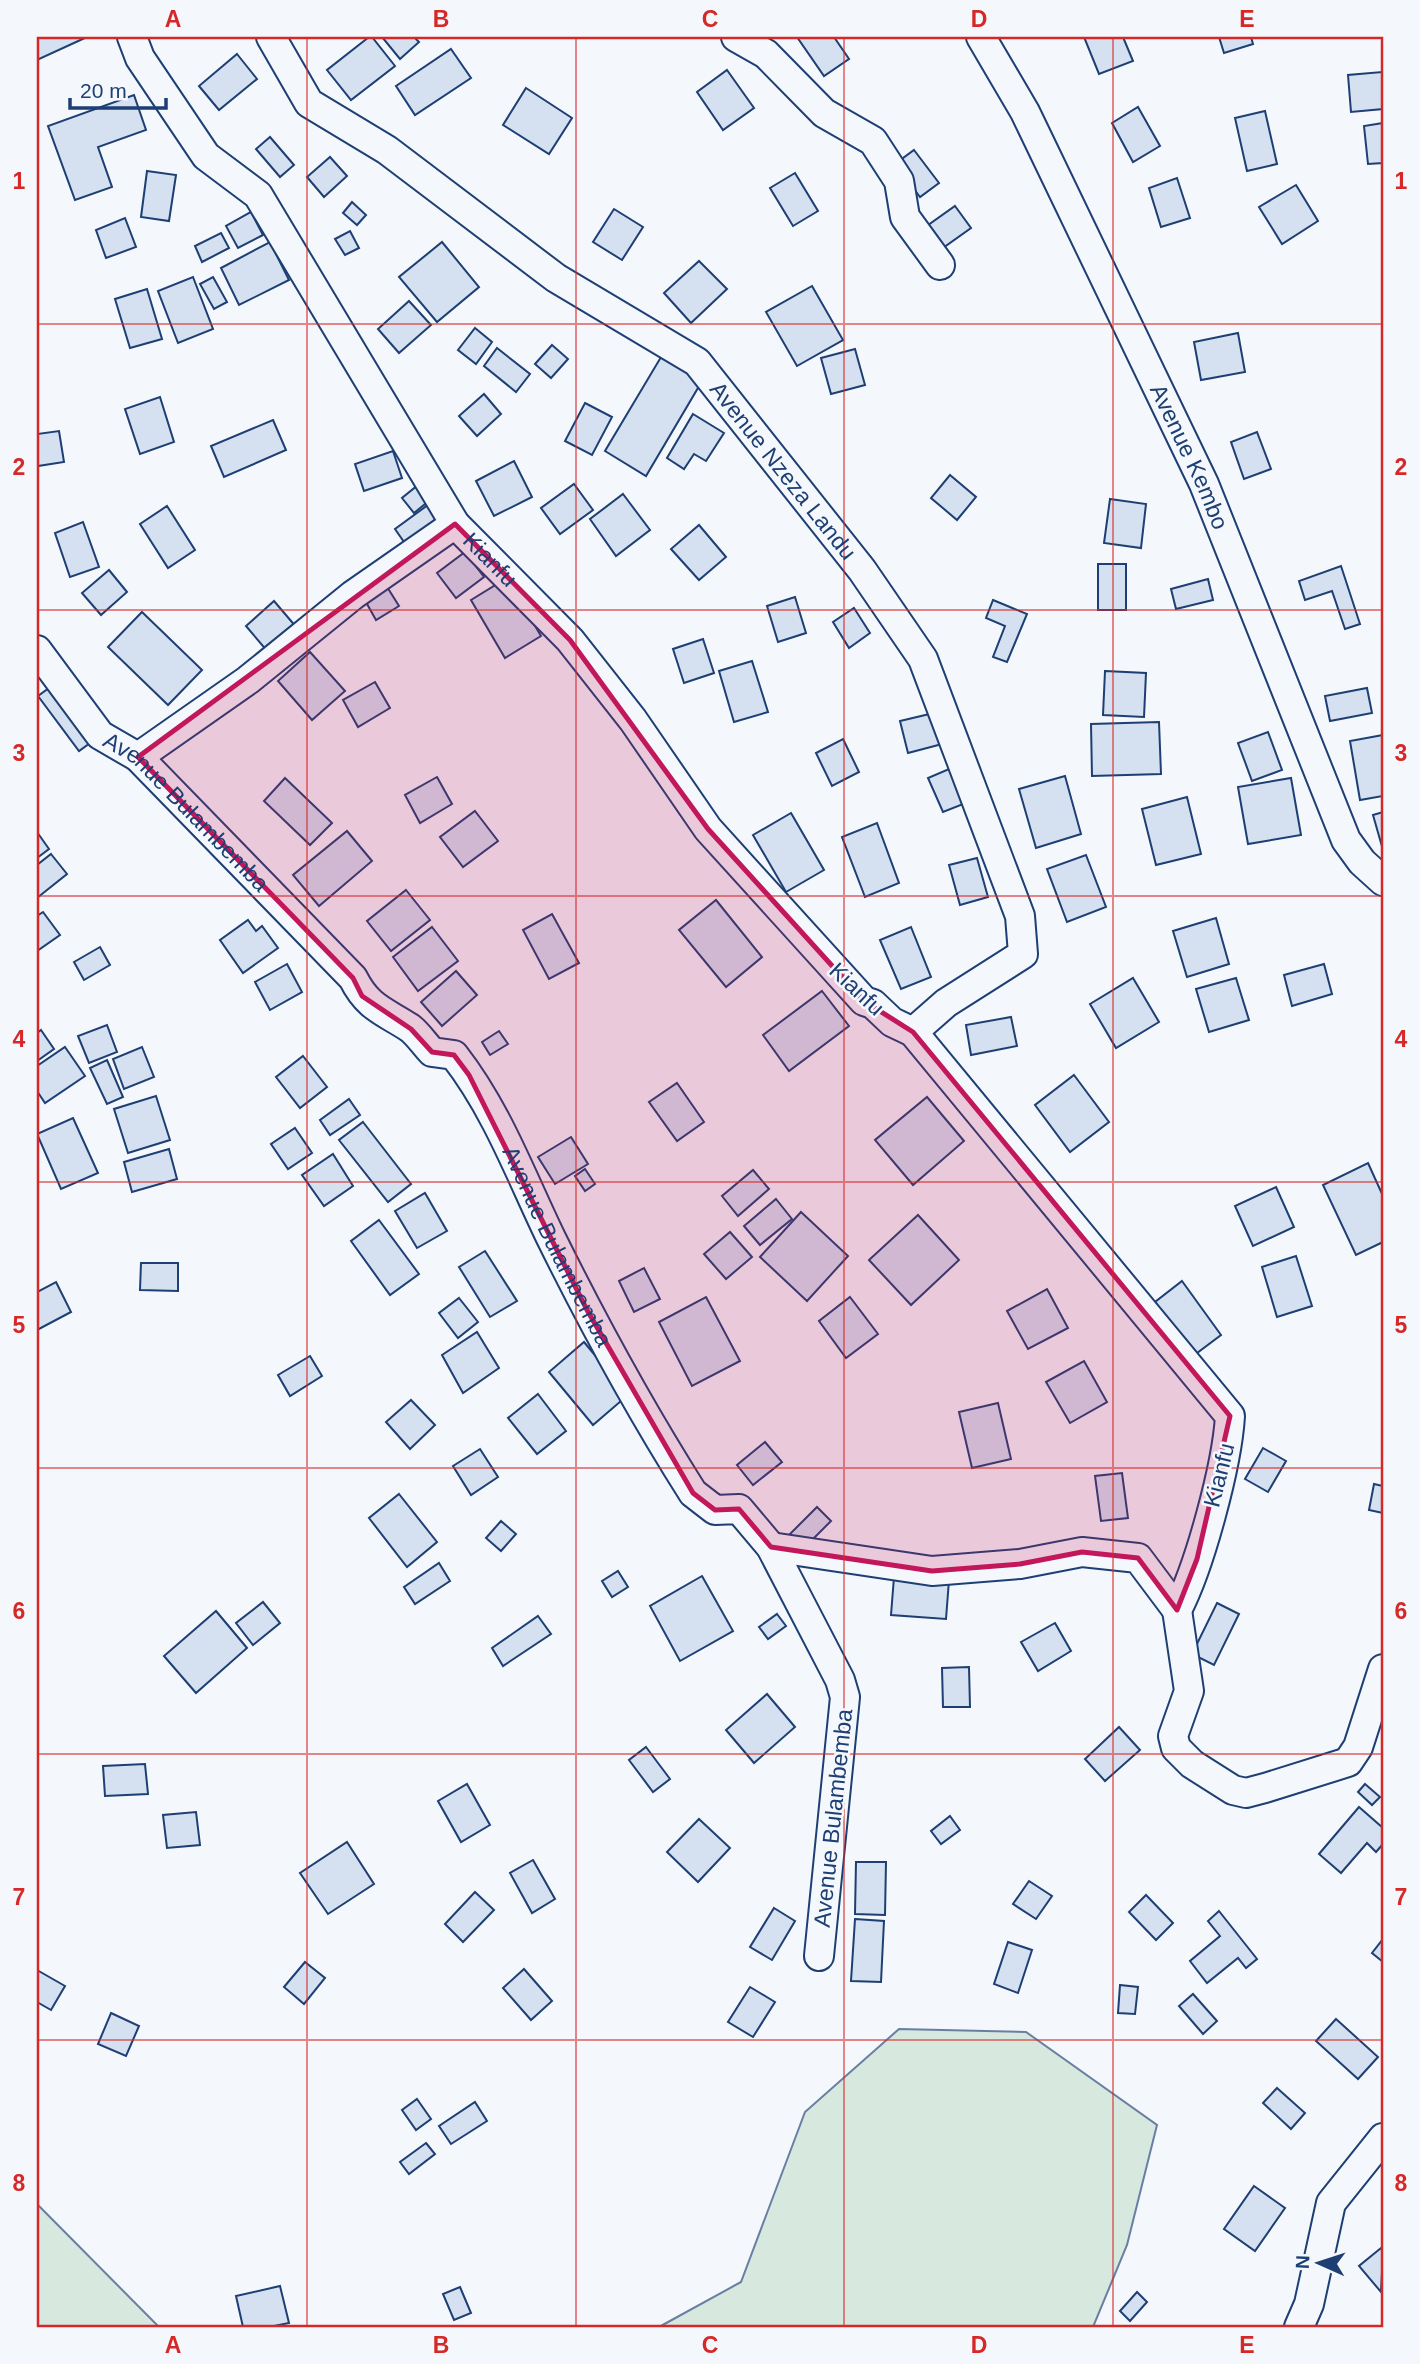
<svg xmlns="http://www.w3.org/2000/svg" width="1420" height="2364" viewBox="0 0 1420 2364" font-family="Arial,sans-serif">
	<style>
		.green { fill: #d7e8df; stroke: #687fa3; stroke-width: 2 }
		.building { fill: #d5e0f0; stroke: #1d3f73; stroke-width: 2 }
		.lines { fill: none; stroke-linecap: round; stroke-linejoin: round }
		.street-casing { stroke: #1d3f73; stroke-width: 32 }
		.street { stroke: #f4f7fb; stroke-width: 28 }
		.marked { fill: #c2185b; fill-opacity: 0.2; stroke: #c2185b; stroke-width: 5; stroke-linejoin: round }
		.grid { fill: none; stroke: #d62828; stroke-width: 2; stroke-opacity: 0.55 }
		.labels { text-anchor: middle; stroke-width: 5; stroke-linejoin: round; paint-order: stroke }
		.street-label { font-size: 23px; fill: #1d3f73; stroke: #f4f7fb }
		.neatline { fill: none; stroke: #d62828; stroke-width: 2.5 }
		.grid-label { font-size: 23px; text-anchor: middle; font-weight: bold; fill: #d62828 }
	</style>
	<rect width="100%" height="100%" fill="#f4f7fb"/>
	<g class="green">
		<polygon points="899,2029 1026,2032 1157,2125 1127,2245 1093,2327 659,2327 741,2282 805,2112"/>
		<polygon points="37,2204 159,2327 37,2327"/>
	</g>
	<g class="building">
		<polygon points="37,37 87,37 37,60"/>
		<polygon points="369,37 372,37 395,66 351,100 327,70"/>
		<polygon points="382,37 414,37 419,42 400,59"/>
		<polygon points="797,37 834,37 849,59 824,76"/>
		<polygon points="1084,37 1123,37 1133,61 1099,74"/>
		<polygon points="1219,37 1251,37 1253,44 1224,53"/>
		<polygon points="451,49 471,78 415,115 396,86"/>
		<polygon points="237,54 257,79 219,110 199,86"/>
		<polygon points="727,70 754,108 723,130 697,92"/>
		<polygon points="1382,72 1383,109 1351,112 1348,75"/>
		<polygon points="526,88 572,118 549,154 503,125"/>
		<polygon points="134,95 146,130 98,147 112,187 75,200 48,126"/>
		<polygon points="1138,107 1160,146 1133,162 1112,123"/>
		<polygon points="1265,111 1277,164 1247,171 1235,118"/>
		<polygon points="1383,123 1383,163 1368,164 1364,126"/>
		<polygon points="270,137 294,165 280,177 256,149"/>
		<polygon points="914,150 939,183 920,197 895,164"/>
		<polygon points="330,157 347,176 324,197 307,177"/>
		<polygon points="147,171 176,175 169,221 141,217"/>
		<polygon points="795,173 818,211 793,226 770,188"/>
		<polygon points="1177,178 1190,218 1161,227 1149,188"/>
		<polygon points="1296,185 1318,221 1282,244 1259,207"/>
		<polygon points="352,202 366,215 357,225 343,213"/>
		<polygon points="955,206 971,228 940,250 924,228"/>
		<polygon points="614,209 643,227 622,260 593,242"/>
		<polygon points="251,212 263,235 238,248 226,226"/>
		<polygon points="125,218 136,247 106,258 96,230"/>
		<polygon points="350,231 359,248 345,255 335,239"/>
		<polygon points="221,233 229,248 202,262 195,246"/>
		<polygon points="270,242 289,280 239,305 221,268"/>
		<polygon points="442,242 479,287 437,322 399,277"/>
		<polygon points="699,261 727,289 691,323 664,293"/>
		<polygon points="193,277 213,329 178,343 158,291"/>
		<polygon points="213,277 227,302 214,309 200,284"/>
		<polygon points="812,286 843,340 797,366 766,312"/>
		<polygon points="147,289 162,339 130,348 115,299"/>
		<polygon points="409,301 431,325 399,353 378,329"/>
		<polygon points="475,328 492,342 476,364 458,350"/>
		<polygon points="1238,333 1245,372 1201,380 1194,342"/>
		<polygon points="552,345 568,359 551,378 535,364"/>
		<polygon points="497,348 530,374 516,392 484,366"/>
		<polygon points="855,349 865,385 831,394 821,358"/>
		<polygon points="664,352 705,376 646,476 605,451"/>
		<polygon points="484,394 501,414 477,436 459,416"/>
		<polygon points="160,397 174,442 140,454 125,409"/>
		<polygon points="585,403 612,417 592,455 565,441"/>
		<polygon points="693,414 724,433 706,461 694,454 684,469 667,458"/>
		<polygon points="273,420 286,450 224,477 211,446"/>
		<polygon points="59,431 64,462 38,466 37,434"/>
		<polygon points="1257,432 1271,469 1244,479 1231,442"/>
		<polygon points="393,451 402,478 364,491 355,464"/>
		<polygon points="514,461 532,497 494,516 476,481"/>
		<polygon points="950,475 976,497 957,520 931,498"/>
		<polygon points="574,484 593,510 560,534 541,508"/>
		<polygon points="418,485 430,500 414,513 402,498"/>
		<polygon points="623,494 650,530 616,556 590,519"/>
		<polygon points="436,499 453,522 411,552 395,529"/>
		<polygon points="1110,499 1146,504 1141,548 1104,543"/>
		<polygon points="167,506 195,550 168,568 140,524"/>
		<polygon points="83,522 99,567 70,577 55,533"/>
		<polygon points="699,525 726,557 699,580 671,549"/>
		<polygon points="465,552 484,577 456,598 437,573"/>
		<rect x="1098" y="564" width="28" height="46"/>
		<polygon points="1341,566 1360,624 1345,629 1332,591 1305,600 1299,581"/>
		<polygon points="109,570 127,592 101,615 82,593"/>
		<polygon points="507,578 541,636 505,658 471,600"/>
		<polygon points="1208,579 1213,600 1176,609 1171,589"/>
		<polygon points="384,582 399,606 376,620 362,595"/>
		<polygon points="795,597 806,633 778,642 767,606"/>
		<polygon points="993,600 1027,614 1007,662 993,657 1005,626 986,618"/>
		<polygon points="274,601 297,628 268,652 246,626"/>
		<polygon points="854,608 870,633 849,648 833,622"/>
		<polygon points="142,612 202,670 168,705 108,647"/>
		<polygon points="703,639 714,673 684,683 673,649"/>
		<polygon points="310,652 345,691 312,720 278,681"/>
		<polygon points="752,661 768,712 734,722 719,671"/>
		<polygon points="1105,671 1146,673 1144,717 1103,715"/>
		<polygon points="375,682 390,708 358,727 343,700"/>
		<polygon points="56,683 97,738 79,751 38,696"/>
		<polygon points="1367,688 1372,713 1330,721 1325,696"/>
		<polygon points="938,712 946,743 908,753 900,721"/>
		<polygon points="1159,722 1161,774 1092,776 1091,724"/>
		<polygon points="1268,732 1282,770 1252,781 1238,743"/>
		<polygon points="1383,735 1383,796 1360,800 1350,741"/>
		<polygon points="843,739 859,772 832,786 816,753"/>
		<polygon points="956,766 971,801 943,812 928,778"/>
		<polygon points="1065,776 1081,834 1036,848 1019,789"/>
		<polygon points="437,777 452,804 420,823 405,795"/>
		<polygon points="285,778 332,823 310,845 264,801"/>
		<polygon points="1291,778 1301,835 1248,844 1238,787"/>
		<polygon points="1187,797 1201,854 1156,865 1142,809"/>
		<polygon points="475,811 498,841 463,867 440,837"/>
		<polygon points="1383,812 1383,850 1373,815"/>
		<polygon points="791,813 824,870 786,892 753,835"/>
		<polygon points="877,823 899,883 865,897 842,837"/>
		<polygon points="347,831 372,861 319,906 293,875"/>
		<polygon points="37,832 49,849 37,858"/>
		<polygon points="51,854 67,874 37,898 37,865"/>
		<polygon points="1086,855 1106,907 1067,922 1047,869"/>
		<polygon points="977,858 988,897 960,905 949,865"/>
		<polygon points="406,890 430,920 391,951 367,921"/>
		<polygon points="716,900 762,957 726,987 679,930"/>
		<polygon points="43,912 60,935 37,951 37,916"/>
		<polygon points="552,914 579,963 549,979 523,930"/>
		<polygon points="1216,918 1229,964 1187,977 1173,931"/>
		<polygon points="248,920 256,931 262,926 278,948 243,973 220,940"/>
		<polygon points="432,927 458,961 418,991 393,957"/>
		<polygon points="911,927 931,977 901,989 880,940"/>
		<polygon points="100,947 110,965 84,980 74,962"/>
		<polygon points="287,964 302,992 270,1010 255,982"/>
		<polygon points="1324,964 1332,994 1292,1006 1284,975"/>
		<polygon points="456,971 477,995 442,1026 421,1002"/>
		<polygon points="1133,978 1159,1022 1116,1048 1090,1004"/>
		<polygon points="1236,978 1249,1020 1209,1032 1196,989"/>
		<polygon points="822,991 849,1026 789,1071 763,1035"/>
		<polygon points="1011,1017 1017,1046 971,1055 966,1025"/>
		<polygon points="107,1025 117,1052 89,1063 78,1036"/>
		<polygon points="41,1030 54,1049 37,1061 37,1033"/>
		<polygon points="499,1031 508,1044 490,1055 482,1042"/>
		<polygon points="65,1047 85,1076 45,1103 37,1091 37,1066"/>
		<polygon points="142,1047 154,1077 124,1089 113,1059"/>
		<polygon points="303,1056 327,1087 300,1108 276,1077"/>
		<polygon points="107,1060 123,1097 107,1104 90,1068"/>
		<polygon points="1074,1075 1109,1122 1070,1152 1035,1105"/>
		<polygon points="677,1083 704,1122 677,1141 649,1102"/>
		<polygon points="156,1096 170,1140 128,1153 114,1109"/>
		<polygon points="927,1097 964,1141 913,1185 875,1140"/>
		<polygon points="349,1099 360,1115 330,1135 320,1120"/>
		<polygon points="73,1118 98,1173 61,1189 37,1134"/>
		<polygon points="363,1122 411,1184 388,1202 339,1140"/>
		<polygon points="295,1128 312,1153 288,1169 271,1144"/>
		<polygon points="571,1137 588,1164 555,1184 538,1157"/>
		<polygon points="169,1149 177,1179 132,1192 124,1162"/>
		<polygon points="333,1154 353,1186 324,1206 302,1175"/>
		<polygon points="1368,1163 1383,1196 1383,1242 1356,1255 1323,1185"/>
		<polygon points="585,1169 595,1184 585,1191 575,1176"/>
		<polygon points="753,1170 769,1189 738,1216 722,1196"/>
		<polygon points="1276,1187 1294,1227 1253,1246 1235,1206"/>
		<polygon points="425,1193 447,1231 417,1248 395,1211"/>
		<polygon points="776,1199 792,1219 760,1245 744,1226"/>
		<polygon points="801,1212 848,1256 807,1301 760,1257"/>
		<polygon points="918,1215 959,1260 911,1305 869,1260"/>
		<polygon points="379,1220 419,1274 390,1295 351,1241"/>
		<polygon points="730,1232 752,1257 726,1279 704,1254"/>
		<polygon points="485,1251 517,1301 490,1317 459,1267"/>
		<polygon points="1296,1256 1312,1306 1277,1317 1262,1267"/>
		<polygon points="141,1263 178,1263 178,1291 140,1290"/>
		<polygon points="644,1268 660,1299 634,1312 619,1281"/>
		<polygon points="1182,1281 1221,1335 1193,1356 1155,1302"/>
		<polygon points="56,1282 71,1312 37,1330 37,1292"/>
		<polygon points="1047,1289 1068,1328 1028,1349 1007,1311"/>
		<polygon points="706,1297 740,1361 692,1386 659,1322"/>
		<polygon points="850,1297 878,1334 846,1358 819,1321"/>
		<polygon points="459,1298 478,1322 458,1338 439,1313"/>
		<polygon points="477,1332 499,1368 463,1393 442,1355"/>
		<polygon points="584,1342 628,1395 593,1425 549,1372"/>
		<polygon points="310,1356 322,1376 290,1396 278,1375"/>
		<polygon points="1084,1361 1107,1402 1070,1423 1046,1382"/>
		<polygon points="538,1394 566,1431 537,1454 508,1418"/>
		<polygon points="411,1400 435,1425 410,1449 386,1422"/>
		<polygon points="998,1403 1011,1459 972,1468 959,1412"/>
		<polygon points="765,1442 782,1462 753,1485 737,1465"/>
		<polygon points="1263,1448 1286,1461 1268,1492 1245,1479"/>
		<polygon points="480,1449 498,1477 471,1495 453,1466"/>
		<polygon points="1122,1473 1128,1518 1101,1521 1095,1476"/>
		<polygon points="1374,1484 1383,1486 1383,1513 1369,1510"/>
		<polygon points="399,1494 437,1542 407,1567 369,1518"/>
		<polygon points="817,1507 831,1521 804,1548 790,1534"/>
		<polygon points="501,1521 516,1534 501,1551 486,1538"/>
		<polygon points="439,1563 450,1581 415,1604 404,1587"/>
		<polygon points="618,1571 628,1587 612,1597 602,1581"/>
		<polygon points="702,1576 733,1631 680,1661 650,1606"/>
		<polygon points="894,1577 949,1580 946,1619 891,1615"/>
		<polygon points="263,1602 280,1623 253,1645 236,1623"/>
		<polygon points="1217,1603 1239,1614 1214,1665 1192,1654"/>
		<polygon points="216,1611 247,1648 196,1693 164,1656"/>
		<polygon points="777,1614 786,1626 768,1639 759,1627"/>
		<polygon points="538,1616 551,1634 503,1666 492,1648"/>
		<polygon points="1055,1623 1071,1651 1038,1671 1021,1642"/>
		<polygon points="969,1667 970,1707 943,1707 942,1668"/>
		<polygon points="767,1694 795,1727 754,1763 726,1730"/>
		<polygon points="1119,1727 1140,1750 1105,1781 1085,1759"/>
		<polygon points="646,1747 670,1779 653,1792 629,1760"/>
		<polygon points="145,1764 148,1794 105,1796 103,1766"/>
		<polygon points="467,1784 490,1825 461,1842 438,1801"/>
		<polygon points="1365,1784 1380,1797 1372,1805 1358,1792"/>
		<polygon points="1359,1807 1383,1828 1383,1844 1376,1852 1367,1843 1341,1873 1319,1854"/>
		<polygon points="196,1812 200,1845 167,1848 163,1815"/>
		<polygon points="950,1816 960,1830 941,1844 931,1831"/>
		<polygon points="699,1819 730,1848 698,1882 667,1852"/>
		<polygon points="347,1842 374,1884 328,1914 300,1873"/>
		<polygon points="533,1860 555,1899 532,1913 510,1873"/>
		<polygon points="856,1862 886,1862 885,1915 855,1914"/>
		<polygon points="1029,1881 1052,1896 1036,1919 1013,1904"/>
		<polygon points="475,1892 494,1910 463,1942 445,1924"/>
		<polygon points="1146,1895 1173,1923 1156,1940 1129,1912"/>
		<polygon points="774,1908 795,1921 772,1960 750,1947"/>
		<polygon points="1219,1911 1257,1959 1246,1968 1238,1958 1207,1983 1190,1961 1220,1936 1208,1921"/>
		<polygon points="855,1919 884,1921 881,1982 851,1981"/>
		<polygon points="1383,1939 1383,1962 1372,1953"/>
		<polygon points="1008,1942 1032,1950 1018,1993 994,1984"/>
		<polygon points="305,1962 325,1978 304,2004 284,1987"/>
		<polygon points="524,1969 552,2001 531,2020 503,1988"/>
		<polygon points="37,1970 65,1986 51,2010 37,2002"/>
		<polygon points="1120,1985 1138,1987 1135,2014 1118,2013"/>
		<polygon points="750,1987 775,2002 753,2037 728,2022"/>
		<polygon points="1193,1994 1217,2021 1203,2034 1179,2006"/>
		<polygon points="111,2013 139,2026 126,2056 98,2044"/>
		<polygon points="1336,2019 1378,2057 1358,2079 1316,2041"/>
		<polygon points="1277,2088 1305,2113 1291,2129 1263,2103"/>
		<polygon points="417,2099 431,2119 416,2130 402,2110"/>
		<polygon points="475,2102 487,2121 451,2144 439,2126"/>
		<polygon points="426,2143 435,2154 409,2174 400,2162"/>
		<polygon points="1254,2186 1285,2208 1255,2251 1224,2229"/>
		<polygon points="1381,2248 1383,2252 1381,2292 1359,2266"/>
		<polygon points="280,2286 289,2323 269,2327 243,2327 236,2296"/>
		<polygon points="460,2287 471,2313 454,2320 443,2294"/>
		<polygon points="1137,2292 1147,2302 1130,2321 1120,2311"/>
	</g>
	<g class="lines">
		<defs>
			<g id="street">
				<path id="s1" d="M 132,37 L 140,58 L 206,156 L 258,195 L 455,524 L 570,640 L 633,720 L 708,829 L 864,1001 L 873,1004 L 892,1022 L 913,1032 L 1230,1416 C 1227,1465 1200,1566 1177,1610"/>
				<path id="s2" d="M 271,37 L 309,103 L 387,150 L 556,278 L 697,362 L 862,570 L 923,659 L 1020,916 L 1023,954 L 946,1003 L 913,1032"/>
				<polyline points="736,37 766,54 824,113 873,141 899,181 905,217 940,265"/>
				<path id="s3" d="M 981,37 L 1025,112 L 1204,484 L 1346,840 L 1362,862 L 1383,881"/>
				<path id="s4" d="M 37,650 L 100,735 L 138,757 L 353,978 C 368,1008 384,1011 410,1028 C 418,1034 425,1045 432,1052 L 454,1055 C 497,1110 521,1176 551,1238 C 594,1325 641,1411 693,1493 L 715,1510 L 739,1509 L 771,1547 L 840,1680 L 845,1697 L 819,1956"/>
				<polyline points="138,757 248,680 353,595 455,524"/>
				<polyline points="771,1547 932,1571 1020,1564 1082,1552 1138,1558 1177,1610"/>
				<polyline points="1177,1610 1189,1691 1173,1736 1176,1748 1192,1764 1233,1790 1246,1793 1265,1788 1348,1762 1358,1747 1383,1669"/>
				<polyline points="1299,2327 1309,2304 1331,2203 1383,2138"/>
			</g>
		</defs>
		<use href="#street" class="street-casing"/>
		<use href="#street" class="street"/>
	</g>
	<path class="marked" d="M 455,524 L 570,640 L 708,829 L 864,1001 L 913,1032 L 1230,1416 L 1197,1559 L 1177,1610 L 1138,1558 L 1082,1552 L 1020,1564 L 932,1571 L 771,1547 L 739,1509 L 715,1510 L 693,1493 L 587,1310 L 469,1075 L 454,1055 L 432,1052 L 411,1029 L 362,996 L 353,978 L 138,757 Z"/>
	<path class="grid" d="M 307,37 L 307,2327M 576,37 L 576,2327M 844,37 L 844,2327M 1113,37 L 1113,2327M 37,324 L 1383,324M 37,610 L 1383,610M 37,896 L 1383,896M 37,1182 L 1383,1182M 37,1468 L 1383,1468M 37,1754 L 1383,1754M 37,2040 L 1383,2040"/>
	<g class="labels">
		<g class="street-label">
			<text dy="8" stroke="none"><textPath href="#s3" startOffset="469">Avenue Kembo</textPath></text>
			<text dy="8" stroke="none"><textPath href="#s2" startOffset="682">Avenue Nzeza Landu</textPath></text>
			<text dy="8" stroke="none"><textPath href="#s1" startOffset="639">Kianfu</textPath></text>
			<text dy="8" stroke="none"><textPath href="#s4" startOffset="222">Avenue Bulambemba</textPath></text>
			<text transform="translate(857 989) rotate(43)" y="8">Kianfu</text>
			<text dy="8" stroke="none"><textPath href="#s4" startOffset="808">Avenue Bulambemba</textPath></text>
			<text transform="translate(1219 1475) rotate(-76)" y="8">Kianfu</text>
			<text transform="translate(833 1818) rotate(-84)" y="8">Avenue Bulambemba</text>
		</g>
	</g>
	<rect width="1420" height="2364" fill="none" stroke="#f4f7fb" stroke-width="77"/>
	<g transform="translate(1319 2263) rotate(273)" stroke="#f4f7fb" stroke-width="5" paint-order="stroke">
	<path d="M0-5L12 26L0 18L-12 26Z" fill="#1d3f73"/>
	<text y="-10" font-size="19" font-weight="bold" text-anchor="middle" fill="#1d3f73">N</text>
	</g>
	<path d="M70 98v10h96v-10" fill="none" stroke="#1d3f73" stroke-width="3.5"/>
	<text x="80" y="98" font-size="21" fill="#1d3f73" stroke="#f4f7fb" stroke-width="5" paint-order="stroke">20 m</text>
	<rect x="38" y="38" width="1344" height="2288" class="neatline"/>
	<g class="grid-label">
		<text x="173" y="27">A</text>
		<text x="441" y="27">B</text>
		<text x="710" y="27">C</text>
		<text x="979" y="27">D</text>
		<text x="1247" y="27">E</text>
		<text x="19" y="189">1</text>
		<text x="1401" y="189">1</text>
		<text x="19" y="475">2</text>
		<text x="1401" y="475">2</text>
		<text x="19" y="761">3</text>
		<text x="1401" y="761">3</text>
		<text x="19" y="1047">4</text>
		<text x="1401" y="1047">4</text>
		<text x="19" y="1333">5</text>
		<text x="1401" y="1333">5</text>
		<text x="19" y="1619">6</text>
		<text x="1401" y="1619">6</text>
		<text x="19" y="1905">7</text>
		<text x="1401" y="1905">7</text>
		<text x="19" y="2191">8</text>
		<text x="1401" y="2191">8</text>
		<text x="173" y="2353">A</text>
		<text x="441" y="2353">B</text>
		<text x="710" y="2353">C</text>
		<text x="979" y="2353">D</text>
		<text x="1247" y="2353">E</text>
	</g>
</svg>
